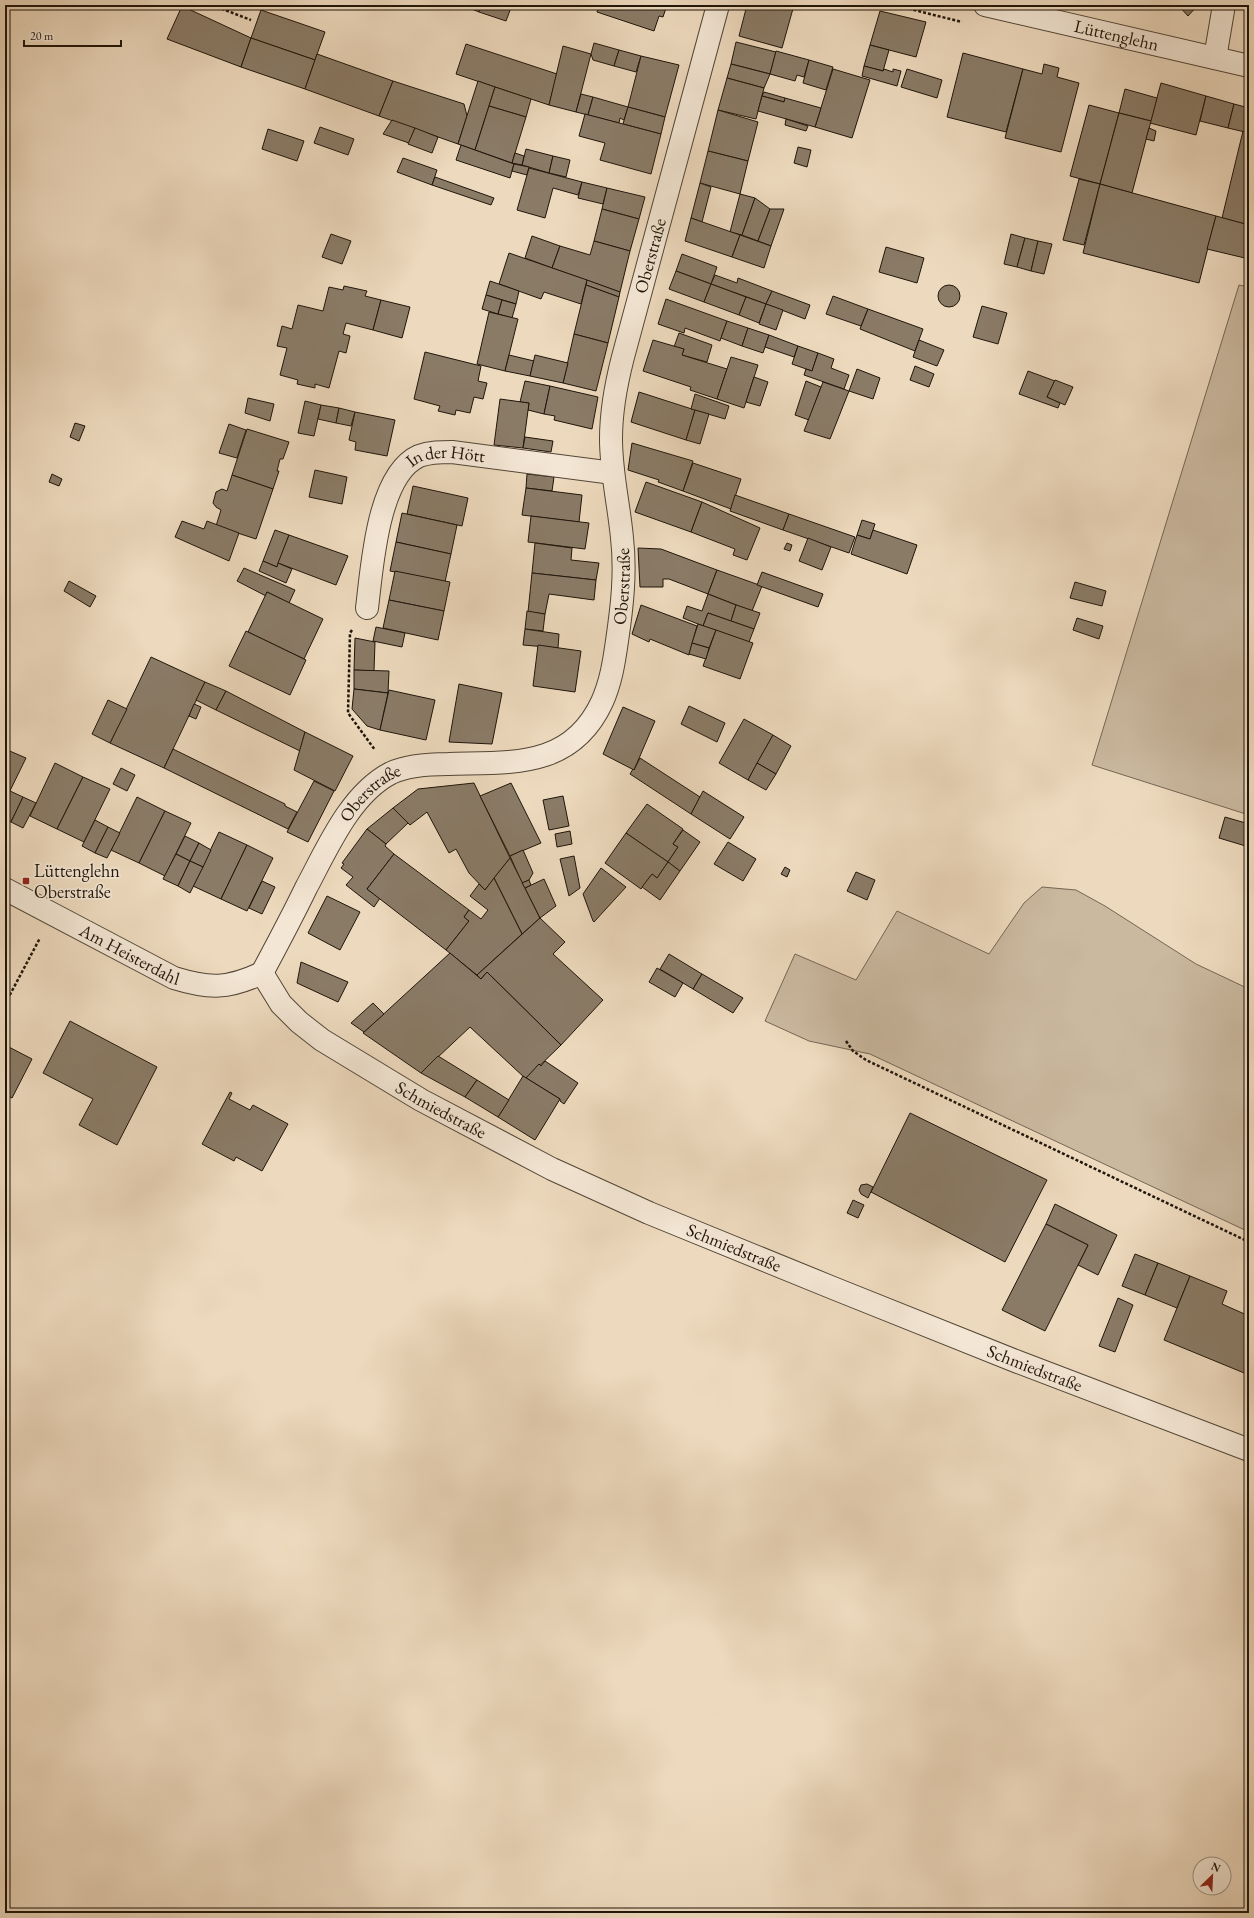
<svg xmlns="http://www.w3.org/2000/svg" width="1254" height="1918" viewBox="0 0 1254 1918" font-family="'EB Garamond',serif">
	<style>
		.green { fill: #cab89f; stroke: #746654 }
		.building { fill: #8a7b67; stroke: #1f150a }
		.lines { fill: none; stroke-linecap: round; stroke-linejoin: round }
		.minor-casing { stroke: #524637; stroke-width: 24 }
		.path { stroke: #1f150a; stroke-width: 2.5; stroke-dasharray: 3 2; stroke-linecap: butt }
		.minor { stroke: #f3e6d4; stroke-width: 22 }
		.poi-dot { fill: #8f2418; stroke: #f3e6d4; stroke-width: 1.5 }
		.labels { text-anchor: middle; stroke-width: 3.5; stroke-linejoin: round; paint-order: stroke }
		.street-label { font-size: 18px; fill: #1f150a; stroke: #f3e6d4 }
		.poi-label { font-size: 18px; fill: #1f150a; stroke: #f3e6d4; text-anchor: start }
	</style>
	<rect width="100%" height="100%" fill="#edd9bd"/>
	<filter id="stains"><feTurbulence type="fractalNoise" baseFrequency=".005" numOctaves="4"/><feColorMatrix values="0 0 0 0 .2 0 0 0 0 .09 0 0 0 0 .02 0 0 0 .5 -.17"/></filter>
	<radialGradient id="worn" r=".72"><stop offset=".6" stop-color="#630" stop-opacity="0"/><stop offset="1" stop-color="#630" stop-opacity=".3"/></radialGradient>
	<g class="green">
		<polygon points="1239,285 1249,287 1249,815 1092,765"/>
		<polygon points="1042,887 1076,890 1105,906 1196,964 1249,989 1249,1232 870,1054 809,1041 765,1021 795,954 856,980 897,911 989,954 1024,903"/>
	</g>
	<g class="building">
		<polygon points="462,5 482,5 479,12"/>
		<polygon points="482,5 512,5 506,21 479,12"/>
		<polygon points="599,5 667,5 663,17 659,16 654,31 597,12"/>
		<polygon points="747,5 794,5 782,48 739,36"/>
		<polygon points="1178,5 1198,5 1188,16"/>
		<polygon points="182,6 251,38 241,67 167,39"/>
		<polygon points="261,10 325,32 315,60 251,38"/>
		<polygon points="880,11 926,22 916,57 870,45"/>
		<polygon points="251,38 315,60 305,89 241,67"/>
		<polygon points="736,42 776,52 770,74 731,64"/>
		<polygon points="594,43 619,50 614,66 593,60 591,54"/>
		<polygon points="466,44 557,74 549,105 456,74"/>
		<polygon points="870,45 889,50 883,71 864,66"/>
		<polygon points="563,46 591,54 576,112 549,105"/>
		<polygon points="619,50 641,56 636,72 614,66"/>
		<polygon points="776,51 809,60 804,77 797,75 795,81 770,74"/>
		<polygon points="963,53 1023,69 1006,132 947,117"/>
		<polygon points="317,54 393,81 379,116 305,89"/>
		<polygon points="641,56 679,65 665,117 628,107"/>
		<polygon points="809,60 833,67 826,90 803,83"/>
		<polygon points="731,64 770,74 764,88 727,78"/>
		<polygon points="1044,64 1059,68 1057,77 1079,83 1061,152 1005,138 1023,69 1042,74"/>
		<polygon points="864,66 883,71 884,69 893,72 893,69 901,71 897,86 862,76"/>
		<polygon points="833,69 870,80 852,138 815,127"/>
		<polygon points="907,69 942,80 937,98 901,87"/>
		<polygon points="727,78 764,88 756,119 718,110"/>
		<polygon points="393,81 464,104 467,116 458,144 379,116"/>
		<polygon points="478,81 495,87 475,150 458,144"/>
		<polygon points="1161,83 1206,96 1196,135 1150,123"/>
		<polygon points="495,87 531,99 526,117 489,106"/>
		<polygon points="1125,89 1157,98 1151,121 1119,113"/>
		<polygon points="764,92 785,98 784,102 762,96"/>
		<polygon points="581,94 593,97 588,115 576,112"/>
		<polygon points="762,96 784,102 785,98 821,108 815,127 758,111"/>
		<polygon points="1206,96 1234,104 1228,128 1200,121"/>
		<polygon points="593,97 628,107 624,120 620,118 619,123 588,115"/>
		<polygon points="1234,104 1249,108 1249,133 1228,128"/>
		<polygon points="1089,105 1119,113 1100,184 1070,176"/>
		<polygon points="489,106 526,117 512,163 475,150"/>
		<polygon points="628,107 665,117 661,134 623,124"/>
		<polygon points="718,110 758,122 748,161 708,151"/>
		<polygon points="1119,113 1151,121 1132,193 1100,184"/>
		<polygon points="585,114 661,134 651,174 600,160 605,143 579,136"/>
		<polygon points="786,119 808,126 806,131 785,125"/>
		<polygon points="392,120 415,128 409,143 383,134"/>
		<polygon points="320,127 354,139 348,155 314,143"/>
		<polygon points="415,128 438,137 432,153 408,144"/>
		<polygon points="1149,128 1156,131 1154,141 1146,139"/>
		<polygon points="268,129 304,141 297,161 262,149"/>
		<polygon points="1243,131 1249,133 1249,225 1222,218"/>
		<polygon points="461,145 514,164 510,178 456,160"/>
		<polygon points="798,147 811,150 807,167 794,163"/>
		<polygon points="526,149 553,156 549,173 522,165"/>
		<polygon points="708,151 748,161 740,194 700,183"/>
		<polygon points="515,153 524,156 522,165 512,163"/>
		<polygon points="553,156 570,160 566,177 549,173"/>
		<polygon points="403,158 437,170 432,185 397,172"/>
		<polygon points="514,164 529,167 527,175 512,171"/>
		<polygon points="529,168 582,182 578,195 553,188 545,218 517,210"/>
		<polygon points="435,177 494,198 491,205 432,185"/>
		<polygon points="1079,179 1100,184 1084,245 1063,240"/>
		<polygon points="582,182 607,188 603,204 578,198"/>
		<polygon points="700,183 711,187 702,222 691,218"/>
		<polygon points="1100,184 1216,216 1199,283 1083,253"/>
		<polygon points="607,188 645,197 639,219 602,209"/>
		<polygon points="740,194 755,198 742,235 730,232"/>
		<polygon points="755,198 770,209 758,241 742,235"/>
		<polygon points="602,209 639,219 630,251 594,241"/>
		<polygon points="770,209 784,209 771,246 758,241"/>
		<polygon points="1216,216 1249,225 1249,259 1207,249"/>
		<polygon points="691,218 740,235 732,257 685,241"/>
		<polygon points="331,234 351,241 342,264 322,257"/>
		<polygon points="1011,234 1025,238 1017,267 1004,264"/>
		<polygon points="740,235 771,246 764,268 732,257"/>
		<polygon points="532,236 560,246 552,268 525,258"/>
		<polygon points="1025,238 1038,241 1031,271 1017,267"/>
		<polygon points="594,241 630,251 620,292 552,268 560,246 590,255"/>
		<polygon points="1038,241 1052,244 1044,274 1031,271"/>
		<polygon points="886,247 924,258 917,283 879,272"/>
		<polygon points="509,253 587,280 581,304 544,292 541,299 499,284"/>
		<polygon points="682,254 717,267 711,284 676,271"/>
		<polygon points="676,271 711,284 704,302 669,289"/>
		<polygon points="715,275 737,283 738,278 772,291 766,304 711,284"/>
		<polygon points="587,280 620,292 619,297 586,285"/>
		<polygon points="490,281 519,291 516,304 486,295"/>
		<polygon points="711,284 746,297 739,315 704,302"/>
		<polygon points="586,285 619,297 608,343 574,334"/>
		<circle cx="949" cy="296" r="11"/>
		<polygon points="344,286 367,291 365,296 381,300 373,330 346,323 343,334 350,336 346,353 339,351 329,388 315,384 315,388 297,384 298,380 280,375 287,348 277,346 282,326 292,329 298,305 323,311 329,287 343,290"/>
		<polygon points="772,291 810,305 805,319 766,304"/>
		<polygon points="486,295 502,300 498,314 482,309"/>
		<polygon points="833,296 868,309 861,326 826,314"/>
		<polygon points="746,297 766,304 759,323 739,315"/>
		<polygon points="666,299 727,321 720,341 685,328 684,333 658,324"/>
		<polygon points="381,300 410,307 402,338 373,330"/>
		<polygon points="502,300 516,304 512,318 498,314"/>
		<polygon points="766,304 783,310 776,330 759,324"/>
		<polygon points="982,306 1007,313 998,344 973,337"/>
		<polygon points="868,309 923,329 915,351 860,329"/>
		<polygon points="489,312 518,319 505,371 477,364"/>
		<polygon points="727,321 748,328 742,346 721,338"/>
		<polygon points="748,328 769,335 763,353 742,346"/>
		<polygon points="679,333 712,345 707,362 682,355 684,349 674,347"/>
		<polygon points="574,334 608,343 596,391 563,383"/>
		<polygon points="769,335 798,346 794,357 765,347"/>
		<polygon points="653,340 684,349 682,355 727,369 717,399 690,390 691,387 643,371"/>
		<polygon points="919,340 944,350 937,366 913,357"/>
		<polygon points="798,346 818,353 812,371 792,364"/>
		<polygon points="425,352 481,366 478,381 487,383 483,399 474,397 470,413 456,410 455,415 438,411 440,406 414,399"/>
		<polygon points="818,353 834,359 831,368 849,375 844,389 804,375 806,369 812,371"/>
		<polygon points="509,355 534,361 530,376 505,371"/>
		<polygon points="535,355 568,363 563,383 530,376"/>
		<polygon points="731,357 758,365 744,408 717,399"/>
		<polygon points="915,366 934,374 929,387 910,380"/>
		<polygon points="857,369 880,378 873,399 849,391"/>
		<polygon points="1028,371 1055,381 1047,397 1060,403 1058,408 1019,394"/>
		<polygon points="754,377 768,382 760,406 746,402"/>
		<polygon points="1055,380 1073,387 1065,405 1047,397"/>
		<polygon points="525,381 550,386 544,414 528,410 529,403 520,402"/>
		<polygon points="806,381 821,387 809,420 795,415"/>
		<polygon points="823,382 849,391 830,439 804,431"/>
		<polygon points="550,386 598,397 592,429 554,420 555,416 544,414"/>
		<polygon points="639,392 695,410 686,440 631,422"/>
		<polygon points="695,394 729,406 725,419 691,409"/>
		<polygon points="248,398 274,404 270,421 245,413"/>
		<polygon points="500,399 529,403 523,448 494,445"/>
		<polygon points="305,401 321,405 314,436 298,433"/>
		<polygon points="321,405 339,408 336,423 318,419"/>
		<polygon points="339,408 355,412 351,426 336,423"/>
		<polygon points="695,410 709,414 700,444 686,440"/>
		<polygon points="355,412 395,420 387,456 355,450 356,442 349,440"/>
		<polygon points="75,423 85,426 79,441 70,437"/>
		<polygon points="229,424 246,430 237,458 219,453"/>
		<polygon points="247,429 289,442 283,459 280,459 277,471 279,471 273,489 232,475"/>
		<polygon points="525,437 553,441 551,452 523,448"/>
		<polygon points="632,443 693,461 683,491 658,482 659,480 628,470"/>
		<polygon points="693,463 741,479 731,509 683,491"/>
		<polygon points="315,470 347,477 342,504 309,497"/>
		<polygon points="52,474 62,479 59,486 49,482"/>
		<polygon points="527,474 554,477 552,491 526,488"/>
		<polygon points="232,475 273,489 256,539 216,526 221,510 216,507 213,503 216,492 222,489 227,491"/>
		<polygon points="646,482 702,502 691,532 635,512"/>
		<polygon points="413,486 468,498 462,526 407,514"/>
		<polygon points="526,488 582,495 579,522 522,515"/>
		<polygon points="735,495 789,514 783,530 730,511"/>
		<polygon points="702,502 760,528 747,560 733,555 735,549 691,532"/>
		<polygon points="402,513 457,525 451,554 396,542"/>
		<polygon points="789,514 855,537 849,553 783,530"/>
		<polygon points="531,516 589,523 585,549 528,542"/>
		<polygon points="862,520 875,524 870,539 857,535"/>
		<polygon points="182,521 204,529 207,521 239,533 229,561 175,537"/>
		<polygon points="275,530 289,535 277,567 263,561"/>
		<polygon points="873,530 917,545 907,574 851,554 857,535 870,539"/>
		<polygon points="289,535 348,556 336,585 278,563"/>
		<polygon points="808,538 831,547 822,570 799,561"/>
		<polygon points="396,542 451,554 445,582 390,571"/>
		<polygon points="535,543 572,548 571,560 599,563 596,580 532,573"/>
		<polygon points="787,543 792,545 790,551 784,549"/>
		<polygon points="638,548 661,549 717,570 708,594 669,579 663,579 663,587 640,587"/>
		<polygon points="263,561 277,567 278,563 292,569 286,583 259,571"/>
		<polygon points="244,568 295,590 289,603 267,592 266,596 237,581"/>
		<polygon points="717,570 762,586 752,611 708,594"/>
		<polygon points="395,571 450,582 444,611 389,600"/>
		<polygon points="762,572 823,594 818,607 757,585"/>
		<polygon points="532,573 596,580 594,600 549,594 545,614 528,612"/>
		<polygon points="69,581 96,596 90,607 64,591"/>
		<polygon points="1075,582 1106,591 1102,606 1070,598"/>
		<polygon points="267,592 323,619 304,659 248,632"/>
		<polygon points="708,594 736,605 731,621 708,613 703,626 683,618 687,606 702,611"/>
		<polygon points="389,600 444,611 438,640 383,628"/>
		<polygon points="641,605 697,626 689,655 650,639 649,642 632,634"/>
		<polygon points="736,605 760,613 754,629 731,621"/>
		<polygon points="527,611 545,614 543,631 525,629"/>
		<polygon points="708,613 754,629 749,642 703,626"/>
		<polygon points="1077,618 1103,626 1099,639 1073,630"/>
		<polygon points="698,624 716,630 709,648 692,643"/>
		<polygon points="376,627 405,633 402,647 373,641"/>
		<polygon points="525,629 559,634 558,648 523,645"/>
		<polygon points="716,630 753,643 740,679 703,666"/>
		<polygon points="246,631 306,660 290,695 229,666"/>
		<polygon points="355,638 375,642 374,671 354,670"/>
		<polygon points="692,643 709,648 706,659 689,654"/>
		<polygon points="538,645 581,651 575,692 533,686"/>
		<polygon points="151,657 205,682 164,768 110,743"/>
		<polygon points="354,670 389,671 388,693 354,689"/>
		<polygon points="205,682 226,691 216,710 196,700"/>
		<polygon points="459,684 502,693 492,744 449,742"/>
		<polygon points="354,689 388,693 380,730 367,726 352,709"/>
		<polygon points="389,690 435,700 426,740 380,730"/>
		<polygon points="226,691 305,732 300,751 216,710"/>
		<polygon points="108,700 127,709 110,743 92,734"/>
		<polygon points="194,704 201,707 196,719 189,716"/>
		<polygon points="689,706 725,723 717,742 681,724"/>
		<polygon points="623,707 655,721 634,770 603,754"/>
		<polygon points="744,719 773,735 748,780 719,763"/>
		<polygon points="305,732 353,756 335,791 294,770"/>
		<polygon points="773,735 791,746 776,774 757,763"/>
		<polygon points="5,749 26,758 5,801"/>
		<polygon points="173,749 285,804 285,806 297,812 288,829 164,768"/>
		<polygon points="640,758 700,797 691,814 630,774 633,769 634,770"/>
		<polygon points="55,763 83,777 57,829 30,816"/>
		<polygon points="757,763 776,774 766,790 748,780"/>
		<polygon points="121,768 135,775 127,791 113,784"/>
		<polygon points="83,777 110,789 84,842 57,829"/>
		<polygon points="314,781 334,791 308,842 287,832"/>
		<polygon points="474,783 510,858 485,890 469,873 456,849 449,853 427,812 410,825 393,808 418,789"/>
		<polygon points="511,783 541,843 510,856 480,796"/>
		<polygon points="10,791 23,797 11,822 5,819 5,801"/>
		<polygon points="703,791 744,817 730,839 691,814"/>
		<polygon points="563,796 569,826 549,830 543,800"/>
		<polygon points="23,797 36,803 23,828 11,822"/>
		<polygon points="137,797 165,811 139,863 111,850"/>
		<polygon points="647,804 683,829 673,844 678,847 668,862 626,833"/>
		<polygon points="393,808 408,823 386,844 367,829"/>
		<polygon points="165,811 191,823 165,876 139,863"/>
		<polygon points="1225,817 1249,824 1249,847 1219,838"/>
		<polygon points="95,820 108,827 95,853 82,846"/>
		<polygon points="108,827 120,833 107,858 95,853"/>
		<polygon points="367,829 386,844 385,846 394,854 367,889 380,898 374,907 346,885 353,877 341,868 344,864 342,863"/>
		<polygon points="683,830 700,842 680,871 668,862 678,847 673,844"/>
		<polygon points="570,831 572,844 557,847 555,834"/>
		<polygon points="219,832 247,845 221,899 193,886"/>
		<polygon points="626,833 668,862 657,878 652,874 641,889 605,863"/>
		<polygon points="185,836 199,843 190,861 176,854"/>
		<polygon points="728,842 756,859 743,881 714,864"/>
		<polygon points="199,843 211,850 203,867 190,861"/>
		<polygon points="247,845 273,858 247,911 221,899"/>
		<polygon points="523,850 533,873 529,880 522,883 510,856"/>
		<polygon points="176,854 190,861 178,886 163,879"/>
		<polygon points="394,854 469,910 464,917 469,921 446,950 367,889"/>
		<polygon points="574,856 580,888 569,896 560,859"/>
		<polygon points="510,858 540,918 522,934 494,878"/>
		<polygon points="190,861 203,867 190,893 178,886"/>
		<polygon points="668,862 680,871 660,900 642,887 652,874 657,878"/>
		<polygon points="785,867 790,870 787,877 781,874"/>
		<polygon points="601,868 626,887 594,922 593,921 583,894"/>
		<polygon points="856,872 875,880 867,900 847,891"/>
		<polygon points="494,878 522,934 477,975 446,950 469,921 464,917 469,910 481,919 488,910 470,896 479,884 485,890"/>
		<polygon points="544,879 556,906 540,918 525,888"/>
		<polygon points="529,880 531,885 525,888 522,883"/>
		<polygon points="262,881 275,887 262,914 249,908"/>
		<polygon points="327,896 360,912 340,950 308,933"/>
		<polygon points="540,918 565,942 553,954 603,1000 561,1045 487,972 481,979 477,975"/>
		<polygon points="450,953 481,979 487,972 561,1045 526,1079 470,1027 421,1073 363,1033"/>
		<polygon points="669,954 702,974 693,989 660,969"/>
		<polygon points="301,962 348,982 338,1002 297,983"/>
		<polygon points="657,968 683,983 675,997 649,982"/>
		<polygon points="702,974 743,998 733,1013 693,989"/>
		<polygon points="373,1003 384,1014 364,1032 351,1023"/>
		<polygon points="70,1021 157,1067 117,1145 79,1125 93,1099 43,1073"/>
		<polygon points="5,1045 32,1059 12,1098 5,1094"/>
		<polygon points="438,1056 477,1080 465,1097 421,1073"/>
		<polygon points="545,1061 578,1083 564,1104 560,1101 560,1099 526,1078 539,1064 541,1066"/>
		<polygon points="523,1076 560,1099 535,1140 498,1117"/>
		<polygon points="477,1080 509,1100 498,1117 465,1097"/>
		<polygon points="230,1092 232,1093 229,1099 250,1110 253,1105 288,1124 262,1171 236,1157 234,1161 202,1144"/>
		<polygon points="910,1113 1047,1180 1005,1262 871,1192"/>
		<polygon points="867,1184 873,1187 868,1198 861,1194 859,1190 861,1185"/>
		<polygon points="853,1200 864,1205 858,1218 847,1213"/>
		<polygon points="1055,1204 1117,1235 1098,1275 1078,1265 1088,1245 1046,1224"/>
		<polygon points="1046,1224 1088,1245 1045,1331 1002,1310"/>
		<polygon points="1135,1254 1158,1263 1145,1295 1122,1286"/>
		<polygon points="1158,1263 1190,1276 1177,1308 1145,1295"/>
		<polygon points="1190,1276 1227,1291 1222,1304 1249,1316 1249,1375 1164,1340"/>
		<polygon points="1118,1298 1133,1305 1115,1352 1099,1346"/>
	</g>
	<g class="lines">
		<defs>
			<g id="minor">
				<path id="s1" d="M 985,5 L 1249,66"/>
				<polyline points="1215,58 1224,5"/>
				<path id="s2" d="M 367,608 C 372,569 377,475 419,456 C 430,452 441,452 452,452 L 613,473"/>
				<path id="s3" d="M 5,889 L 174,978 C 210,989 228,989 262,973"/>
				<path id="s4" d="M 262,973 C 277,945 292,917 306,888 C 327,849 350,794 391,773 C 408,765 430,764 448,764 C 511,762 571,769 602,702 C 611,682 614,662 617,641 C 622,607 626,573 622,538 C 619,505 611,473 611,439 C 611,411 616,384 623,357 L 718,5"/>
				<path id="s5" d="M 262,973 L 281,1004 L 299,1022 L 322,1040 L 421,1100 L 552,1169 L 649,1213 L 833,1288 L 1018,1362 L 1249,1450"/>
			</g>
		</defs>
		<use href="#minor" class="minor-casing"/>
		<g class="path">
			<polyline points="212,5 251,20"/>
			<polyline points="894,5 962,22"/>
			<polyline points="352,630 350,633 348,713 375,750"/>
			<polyline points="5,1004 40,938"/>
			<polyline points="846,1041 853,1051 866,1060 1249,1242"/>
		</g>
		<use href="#minor" class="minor"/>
	</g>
	<rect class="poi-dot" x="22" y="877" width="8" height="8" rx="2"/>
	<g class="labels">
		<g class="street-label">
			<text dy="6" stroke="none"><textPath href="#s1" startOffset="135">Lüttenglehn</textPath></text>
			<text dy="6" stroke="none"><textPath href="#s4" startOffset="931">Oberstraße</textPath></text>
			<text dy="6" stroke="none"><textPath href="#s2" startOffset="193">In der Hött</textPath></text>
			<text dy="6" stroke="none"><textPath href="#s4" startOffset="595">Oberstraße</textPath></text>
			<text dy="6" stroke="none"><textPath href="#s4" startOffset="212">Oberstraße</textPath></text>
			<text dy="6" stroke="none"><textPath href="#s3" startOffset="141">Am Heisterdahl</textPath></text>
			<text dy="6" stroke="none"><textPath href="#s5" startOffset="229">Schmiedstraße</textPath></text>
			<text dy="6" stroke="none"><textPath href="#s5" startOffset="553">Schmiedstraße</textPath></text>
			<text dy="6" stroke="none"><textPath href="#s5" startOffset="877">Schmiedstraße</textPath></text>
		</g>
		<g class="poi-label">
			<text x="34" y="877">Lüttenglehn<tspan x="34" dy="21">Oberstraße</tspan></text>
		</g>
	</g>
	<rect width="1254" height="1918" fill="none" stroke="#edd9bd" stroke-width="20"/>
	<rect x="6" y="6" width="1242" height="1906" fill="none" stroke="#1f150a" stroke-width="2"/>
	<rect x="10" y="10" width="1234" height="1898" fill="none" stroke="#1f150a"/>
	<g transform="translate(1212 1876) rotate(24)"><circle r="19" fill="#f3e6d4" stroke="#9e9283"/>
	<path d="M0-3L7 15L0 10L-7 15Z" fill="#8f2418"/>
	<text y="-6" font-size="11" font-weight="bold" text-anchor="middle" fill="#1f150a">N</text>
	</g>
	<path d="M24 40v6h97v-6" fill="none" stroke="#1f150a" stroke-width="2"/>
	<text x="30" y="40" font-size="12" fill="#1f150a" stroke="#f3e6d4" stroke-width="3" paint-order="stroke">20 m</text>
	<rect width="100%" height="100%" filter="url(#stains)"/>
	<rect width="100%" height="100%" fill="url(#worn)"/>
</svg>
